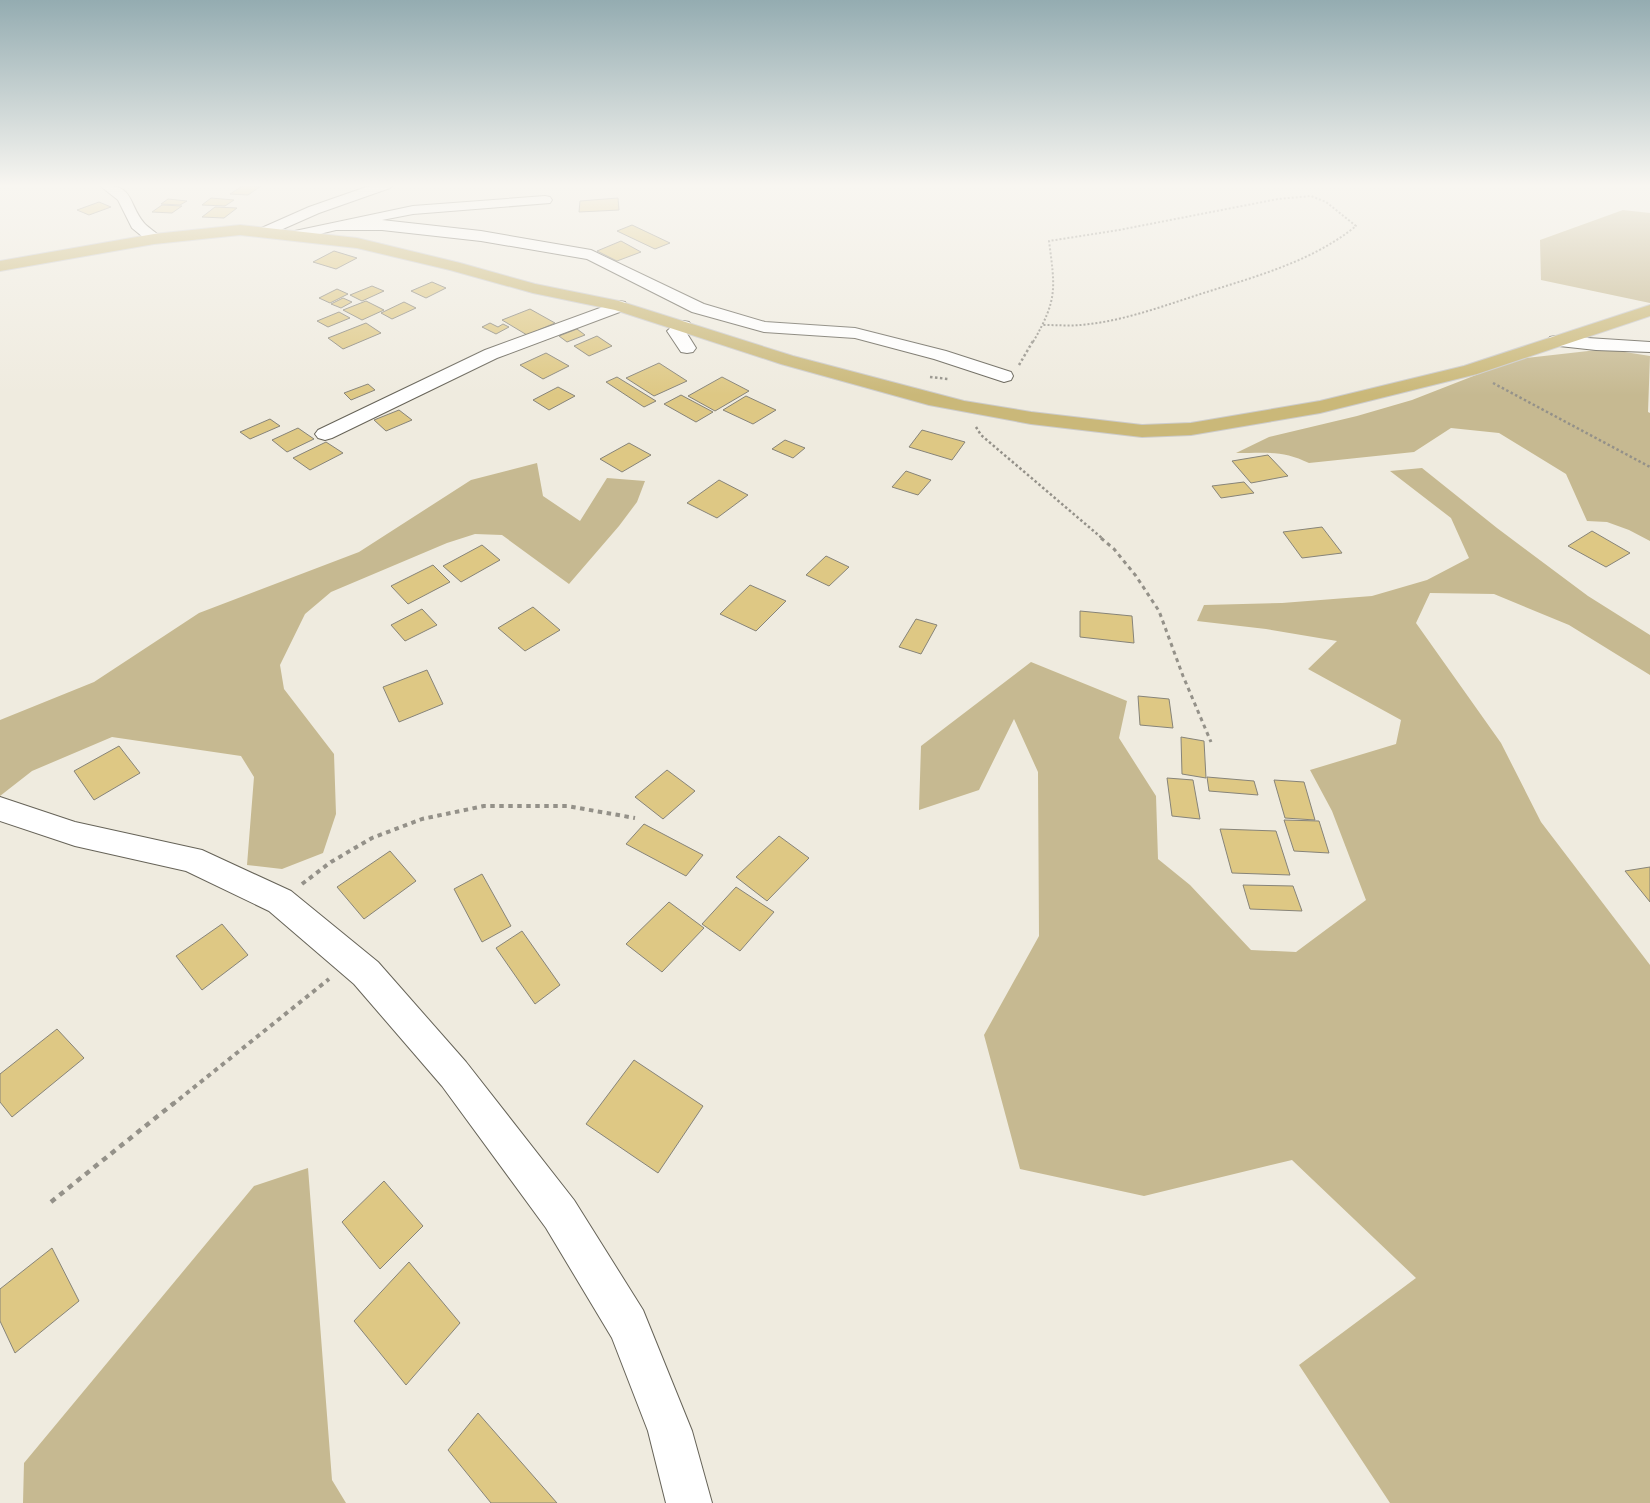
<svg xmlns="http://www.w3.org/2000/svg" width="1650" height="1503" viewBox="0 0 1650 1503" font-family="Poppins,sans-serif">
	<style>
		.green { fill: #c6b991 }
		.building { fill: #dec884; stroke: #878479 }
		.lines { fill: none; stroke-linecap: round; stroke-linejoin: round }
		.minor-casing { stroke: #666358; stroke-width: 2 }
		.major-casing { stroke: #cccbca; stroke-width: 2 }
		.path-far4 { stroke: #949189; stroke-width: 2; stroke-dasharray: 2 2; stroke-linecap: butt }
		.path-far3 { stroke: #949189; stroke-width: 2.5; stroke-dasharray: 2.5 2.5; stroke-linecap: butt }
		.path-far2 { stroke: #949189; stroke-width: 3; stroke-dasharray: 4 4; stroke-linecap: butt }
		.path-far1 { stroke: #949189; stroke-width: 4; stroke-dasharray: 4.5 4.5; stroke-linecap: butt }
		.path { stroke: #949189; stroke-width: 4.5; stroke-dasharray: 5.5 5.5; stroke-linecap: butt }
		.minor { fill: #fff; fill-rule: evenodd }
		.major { fill: #cab879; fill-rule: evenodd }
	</style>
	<rect width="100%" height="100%" fill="#efebdf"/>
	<g class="green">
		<polygon points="1623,210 1650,213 1650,303 1541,280 1540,240"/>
		<path d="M 1606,349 L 1650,356 L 1648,412 L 1650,413 L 1650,541 L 1629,530 L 1607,522 L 1587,521 L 1566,474 L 1499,433 L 1451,428 L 1414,452 L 1309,463 C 1283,450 1265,453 1236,453 L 1269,437 L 1357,416 L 1412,400 L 1517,359 Z"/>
		<polygon points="537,463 543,496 580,521 607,478 645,481 637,502 619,526 569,584 502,535 475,534 447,543 331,592 305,614 280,665 284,689 334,754 336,814 323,853 282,869 247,865 254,777 241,756 112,737 32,771 0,796 0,720 94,682 199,613 359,552 471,480"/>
		<polygon points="1422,468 1497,528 1588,596 1650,635 1650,675 1569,625 1494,594 1430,593 1416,623 1501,743 1541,822 1650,965 1650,1503 1390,1503 1299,1365 1416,1278 1292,1160 1144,1196 1020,1169 984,1035 1039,936 1038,772 1014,719 979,790 919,810 921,746 1031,662 1127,701 1119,738 1156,796 1158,859 1190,885 1251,950 1296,952 1366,900 1332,811 1310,770 1396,744 1401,720 1308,669 1337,641 1266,629 1197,621 1204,605 1282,603 1372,596 1427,580 1469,558 1451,518 1390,471"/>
		<polygon points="308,1168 332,1480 346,1503 23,1503 24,1463 254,1186"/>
	</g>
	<g class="building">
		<polygon points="244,185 246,185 261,186 248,195 230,194"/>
		<polygon points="211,198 234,200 225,206 202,205"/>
		<polygon points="618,198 619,210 579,212 580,201"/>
		<polygon points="168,199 187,201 180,205 161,204"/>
		<polygon points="99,202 111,207 89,215 77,210"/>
		<polygon points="162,205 182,206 172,213 152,212"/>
		<polygon points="215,207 237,208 224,218 202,217"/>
		<polygon points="632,225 670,243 655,249 617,231"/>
		<polygon points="621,241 641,252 617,261 597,251"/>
		<polygon points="334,251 357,258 336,269 313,262"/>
		<polygon points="432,282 446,288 426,298 411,291"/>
		<polygon points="372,286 384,291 362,301 350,295"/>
		<polygon points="337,289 348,294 330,303 319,298"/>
		<polygon points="343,298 352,302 341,308 331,304"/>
		<polygon points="366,301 384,310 362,320 343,310"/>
		<polygon points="404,302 416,308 392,319 381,313"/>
		<polygon points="530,309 555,323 527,335 502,320"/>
		<polygon points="339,312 350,318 328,327 317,321"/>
		<polygon points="366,323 381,333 343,349 328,338"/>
		<polygon points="490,323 498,327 503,324 509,327 496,334 482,327"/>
		<polygon points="577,329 585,335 567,342 559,336"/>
		<polygon points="597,336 612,346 589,356 574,346"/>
		<polygon points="546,353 569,366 543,379 520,365"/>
		<polygon points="659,363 687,381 654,396 626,378"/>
		<polygon points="617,377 656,401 644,407 606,382"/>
		<polygon points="722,377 749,391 715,411 688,396"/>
		<polygon points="368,384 375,390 351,400 344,393"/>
		<polygon points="558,387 575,396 549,410 533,400"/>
		<polygon points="681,395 713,412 696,422 664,404"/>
		<polygon points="746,396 776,410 753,424 723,410"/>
		<polygon points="399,410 412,420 386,431 374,420"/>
		<polygon points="270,419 280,426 250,439 240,432"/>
		<polygon points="298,428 314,439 287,452 272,440"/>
		<polygon points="922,430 965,442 952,460 909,447"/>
		<polygon points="785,440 805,448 793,458 772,449"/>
		<polygon points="326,442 343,453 310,470 293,458"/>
		<polygon points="629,443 651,455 622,472 600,459"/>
		<polygon points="1268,455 1288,476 1251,483 1232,461"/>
		<polygon points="906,471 931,480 918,495 892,487"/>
		<polygon points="719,480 748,495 717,518 687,503"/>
		<polygon points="1244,482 1254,493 1221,498 1212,486"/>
		<polygon points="1322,527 1342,553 1302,558 1283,532"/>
		<polygon points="1592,531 1630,553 1606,567 1568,546"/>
		<polygon points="482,545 500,560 461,582 443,566"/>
		<polygon points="826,556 849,567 829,586 806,575"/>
		<polygon points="433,565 450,582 408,604 391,586"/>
		<polygon points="750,585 786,601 756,631 720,614"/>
		<polygon points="533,607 560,630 525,651 498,628"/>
		<polygon points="422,609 437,625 405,641 391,625"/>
		<polygon points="1080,611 1132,616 1134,643 1080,637"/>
		<polygon points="916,619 937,625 921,654 899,647"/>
		<polygon points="427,670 443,704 399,722 383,687"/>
		<polygon points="1138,696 1169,699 1173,728 1140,725"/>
		<polygon points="1181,737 1204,741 1206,778 1182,774"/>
		<polygon points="119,746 140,773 94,800 74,771"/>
		<polygon points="667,770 695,791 663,819 635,797"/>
		<polygon points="1207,777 1254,781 1258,795 1209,791"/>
		<polygon points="1167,778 1193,780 1200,819 1172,816"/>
		<polygon points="1274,780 1304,782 1315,820 1285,818"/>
		<polygon points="1284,820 1319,821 1329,853 1294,851"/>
		<polygon points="644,824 703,855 686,876 626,844"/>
		<polygon points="1220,829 1276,831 1290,875 1232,873"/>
		<polygon points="779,836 809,858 767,901 736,877"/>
		<polygon points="390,851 416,881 364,919 337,887"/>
		<polygon points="1650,867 1650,902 1625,871"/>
		<polygon points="482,874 511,926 482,942 454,889"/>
		<polygon points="1243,885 1293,886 1302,911 1250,909"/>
		<polygon points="736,887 774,912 740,951 702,924"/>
		<polygon points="669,902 704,928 662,972 626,944"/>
		<polygon points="222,924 248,955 202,990 176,956"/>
		<polygon points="522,931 560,985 535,1004 496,948"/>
		<polygon points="57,1029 84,1058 12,1117 0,1102 0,1074"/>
		<polygon points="634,1060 703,1106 658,1173 586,1124"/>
		<polygon points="384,1181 423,1226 380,1269 342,1222"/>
		<polygon points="52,1248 79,1301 15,1353 0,1321 0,1289"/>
		<polygon points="409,1262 460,1323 406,1385 354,1321"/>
		<polygon points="478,1413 557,1503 491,1503 448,1450"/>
	</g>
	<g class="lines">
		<defs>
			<g id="minor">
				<path d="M 99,185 C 135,184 127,202 144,223 C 149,229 157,232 162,239 L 159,242 L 149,242 L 132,228 L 118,200 Z"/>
				<polygon points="372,185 392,185 390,188 319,213 267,236 257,236 254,233 257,230 309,207"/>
				<polygon points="545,196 550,197 552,200 550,203 413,214 382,220 481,231 591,250 704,304 765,322 855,328 946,351 1011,372 1013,376 1011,380 1004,382 934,359 855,338 764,332 692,312 587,259 481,241 382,230 336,230 295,240 290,238 287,235 290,232 413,206"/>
				<polygon points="619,301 625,302 627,306 625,310 497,358 332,438 325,440 318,438 315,434 318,430 485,350"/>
				<polygon points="683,321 689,322 692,326 686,332 696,348 693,352 687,353 681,352 667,331 677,322"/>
				<polygon points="1556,336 1650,342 1650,352 1596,350 1550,345 1547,341 1550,337"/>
				<polygon points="0,797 75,822 202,850 291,891 378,962 466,1062 574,1200 643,1310 692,1431 712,1503 666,1503 648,1431 612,1338 546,1228 442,1086 354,984 269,911 186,871 75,846 0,821"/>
			</g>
			<polygon id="major" points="240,225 357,238 460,263 535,284 619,301 793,356 964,401 1031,412 1142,425 1191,423 1320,401 1464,366 1650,305 1650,316 1477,374 1320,413 1191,435 1142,437 1031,424 929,405 781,364 615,310 533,293 450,270 357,248 240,235 154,244 0,271 0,261 154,234"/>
		</defs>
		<use href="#minor" class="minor-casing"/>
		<use href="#major" class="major-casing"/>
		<path class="path-far4" d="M 1033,342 C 1058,299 1055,288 1049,241 L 1119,230 L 1278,199 L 1311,196 L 1326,202 L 1356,226 C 1314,260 1261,275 1210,291 C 1168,304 1126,321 1081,325 C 1069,326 1056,325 1043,325"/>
		<g class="path-far3">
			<polyline points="1019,365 1033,341"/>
			<polyline points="930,377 948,379"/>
			<polyline points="1493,383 1650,467"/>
			<polyline points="976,427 981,435 1103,539"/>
		</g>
		<polyline class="path-far2" points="1101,538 1114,549 1136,576 1159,611 1183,676 1211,742"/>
		<g class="path-far1">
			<polyline points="302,884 331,862 372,838 422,819 484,806 567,806 635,818"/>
			<polyline points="172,1105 329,979"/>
		</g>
		<polyline class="path" points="51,1202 174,1103"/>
		<use href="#minor" class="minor"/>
		<use href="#major" class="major"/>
	</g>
	<linearGradient id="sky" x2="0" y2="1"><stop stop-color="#94acb1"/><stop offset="0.47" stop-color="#f8f6f1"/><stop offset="1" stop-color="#f8f6f1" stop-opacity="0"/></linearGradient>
	<rect width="1650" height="395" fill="url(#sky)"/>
</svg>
